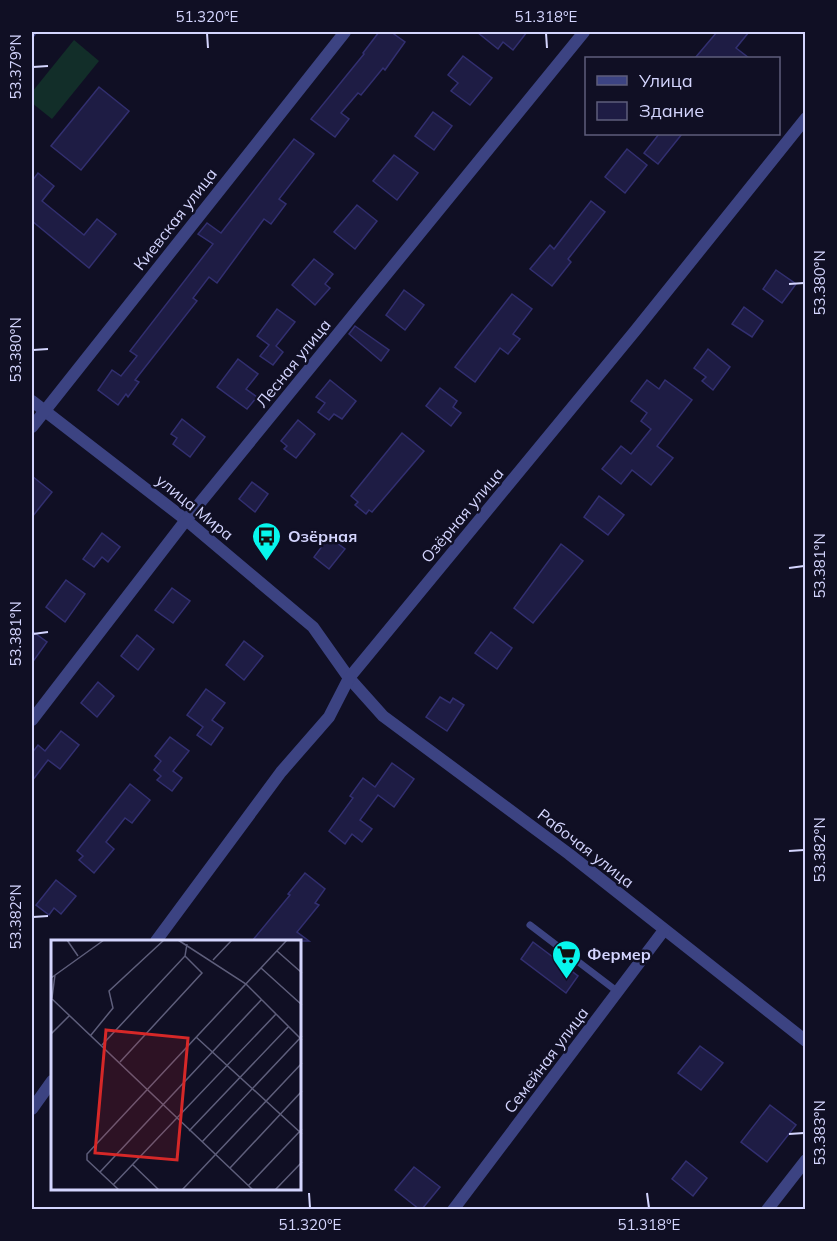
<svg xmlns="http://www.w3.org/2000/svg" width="837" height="1241" viewBox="0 0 837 1241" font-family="Mulish,sans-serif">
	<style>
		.green { fill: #122e29 }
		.building { fill: #1e1c44; stroke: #322f70; stroke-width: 1.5 }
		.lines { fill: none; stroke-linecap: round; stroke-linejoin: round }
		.service { stroke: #3c4382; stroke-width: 7 }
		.minor { stroke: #3c4382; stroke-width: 12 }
		.ticks { fill: none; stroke: #d4d5fe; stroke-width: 2 }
		.labels { text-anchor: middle; stroke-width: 5; stroke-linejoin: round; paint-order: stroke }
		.street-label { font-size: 16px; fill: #d4d5fe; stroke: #100f24 }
		.poi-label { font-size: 16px; font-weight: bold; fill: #d4d5fe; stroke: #100f24; text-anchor: start }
		.inset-road { fill: none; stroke: #5e5e7b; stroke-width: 1.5 }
		.view { fill: #d62828; fill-opacity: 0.15; stroke: #d62828; stroke-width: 3 }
		.inset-edge { fill: none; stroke: #d4d5fe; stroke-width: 3 }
		.neatline { fill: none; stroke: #d4d5fe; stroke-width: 2 }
		.ticks-label { font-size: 15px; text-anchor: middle; fill: #d4d5fe }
	</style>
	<rect width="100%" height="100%" fill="#100f24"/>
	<polygon class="green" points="74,40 99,61 52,119 32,103 32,92"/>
	<g class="building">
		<polygon points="379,32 391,32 405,42 385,70 383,68 361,95 358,93 341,113 349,119 335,137 311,119 364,54 363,53"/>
		<polygon points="477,32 527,32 513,50 503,42 498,49"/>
		<polygon points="717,32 749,32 736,48 749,58 695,58"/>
		<polygon points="463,56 492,78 470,105 451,91 458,83 448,75"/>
		<polygon points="99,87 129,111 81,170 51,146"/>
		<polygon points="433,112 452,126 434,150 415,136"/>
		<polygon points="659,134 682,134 658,164 644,153"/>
		<polygon points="294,139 314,154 279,199 286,204 271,224 264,219 217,283 209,277 193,298 197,301 135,380 139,382 128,397 126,394 118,405 98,390 112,370 121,376 137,356 130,351 213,244 198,234 207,223 221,233"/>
		<polygon points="627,149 647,165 625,193 605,177"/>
		<polygon points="394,155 418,173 397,200 373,181"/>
		<polygon points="38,173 54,186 42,201 84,235 97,219 116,234 89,268 32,221 32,181"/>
		<polygon points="591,201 605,212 568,259 571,262 552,286 530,269 550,245 554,249"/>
		<polygon points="357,205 377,221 355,249 334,232"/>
		<polygon points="314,259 333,274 325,284 330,288 315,305 292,285"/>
		<polygon points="776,270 796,284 782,303 763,289"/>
		<polygon points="404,290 424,305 405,330 386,315"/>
		<polygon points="512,294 532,309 513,334 520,339 508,354 500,348 475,382 455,367"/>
		<polygon points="744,307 763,321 752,337 732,324"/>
		<polygon points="277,309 295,322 276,346 283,352 273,365 260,356 269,345 257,336"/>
		<polygon points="355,326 389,350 381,361 349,334"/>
		<polygon points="708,349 730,367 713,390 702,381 706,377 694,368"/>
		<polygon points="238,359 258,374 246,389 257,397 247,409 217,387"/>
		<polygon points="330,380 356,401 342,419 334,414 329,420 318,412 325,403 316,397"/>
		<polygon points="647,380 659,389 665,380 692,400 657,446 673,458 651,485 632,470 621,484 602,469 621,446 631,454 651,429 641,421 647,413 631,401"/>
		<polygon points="440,388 457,401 453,407 461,413 451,426 426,406"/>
		<polygon points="182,419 205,437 190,457 173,444 177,438 171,434"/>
		<polygon points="298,420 315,434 296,458 284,449 287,446 281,441"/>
		<polygon points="402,433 424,451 372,512 369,510 366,514 355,505 358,502 351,496"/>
		<polygon points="32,476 52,492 32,517"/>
		<polygon points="252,482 268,494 255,512 239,499"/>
		<polygon points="599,496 624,515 608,535 584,517"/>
		<polygon points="102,533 120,547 108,562 102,557 94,567 83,559"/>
		<polygon points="329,537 345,549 329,569 314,557"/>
		<polygon points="561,544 583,561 533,623 514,608"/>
		<polygon points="66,580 85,594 65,622 46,607"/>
		<polygon points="172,588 190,601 173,623 155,610"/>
		<polygon points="32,631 47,642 32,663"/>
		<polygon points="491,632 512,648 497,669 475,653"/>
		<polygon points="137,635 154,649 138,670 121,656"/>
		<polygon points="244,641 263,656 244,680 226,665"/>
		<polygon points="98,682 114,696 97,717 81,703"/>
		<polygon points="206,689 225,703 212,720 223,728 211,745 197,735 203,727 187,715"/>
		<polygon points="440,697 450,703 453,698 464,705 447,731 426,717"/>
		<polygon points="61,731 79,745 60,769 48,760 32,781 32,753 38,745 45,751"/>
		<polygon points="170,737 189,751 173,771 182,778 172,791 157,780 161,776 154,770 161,761 155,756"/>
		<polygon points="392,763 414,779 394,807 378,795 360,820 372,829 362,842 352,834 345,844 329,831 353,798 350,796 363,778 375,787"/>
		<polygon points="130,784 150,800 132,823 125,818 106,842 114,849 94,873 79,860 83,856 77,851"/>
		<polygon points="305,873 325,889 315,903 319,905 297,932 309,941 252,941 290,895 288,894"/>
		<polygon points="56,880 76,896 61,914 54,908 49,915 36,905"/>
		<polygon points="533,942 578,976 566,993 521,959"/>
		<polygon points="700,1046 723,1063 701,1090 678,1073"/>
		<polygon points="770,1105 796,1125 767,1162 741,1142"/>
		<polygon points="686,1161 707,1178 693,1196 672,1179"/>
		<polygon points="414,1167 440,1187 422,1209 419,1209 395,1190"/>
	</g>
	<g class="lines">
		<g class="service">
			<polyline points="32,34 33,32"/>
			<polyline points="530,925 618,992"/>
		</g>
		<g class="minor">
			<polyline points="32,401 186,520 313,627 349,678 383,716 569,854 806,1041"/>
			<polyline points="32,427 345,32"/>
			<polyline points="32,720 186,520 584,32"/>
			<polyline points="156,941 281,772 329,717 349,678 635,331 806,118"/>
			<polyline points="32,1109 52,1081"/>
			<polyline points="453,1210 664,930"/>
			<polyline points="767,1210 806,1160"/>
		</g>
	</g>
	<path class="ticks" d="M 207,33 L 208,48M 546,33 L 547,48M 33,67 L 48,66M 789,284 L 804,283M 33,350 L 48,349M 789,568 L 804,566M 33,634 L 48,632M 789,851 L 804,850M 33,917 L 48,916M 789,1134 L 804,1133M 309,1193 L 310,1208M 647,1193 L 649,1208"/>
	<defs>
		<symbol id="bus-pin" viewBox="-11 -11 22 30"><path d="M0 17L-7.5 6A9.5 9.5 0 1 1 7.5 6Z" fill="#07f6ed" stroke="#100f24"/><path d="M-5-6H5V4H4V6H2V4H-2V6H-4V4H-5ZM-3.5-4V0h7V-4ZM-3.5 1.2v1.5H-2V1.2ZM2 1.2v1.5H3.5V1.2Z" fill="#111"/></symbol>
		<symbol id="supermarket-pin" viewBox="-11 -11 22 30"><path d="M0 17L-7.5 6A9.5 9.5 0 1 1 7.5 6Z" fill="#07f6ed" stroke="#100f24"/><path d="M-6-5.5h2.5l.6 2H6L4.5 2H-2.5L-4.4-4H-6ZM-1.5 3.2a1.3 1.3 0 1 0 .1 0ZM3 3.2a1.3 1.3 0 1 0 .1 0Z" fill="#111"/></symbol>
	</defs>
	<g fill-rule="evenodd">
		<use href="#bus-pin" x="250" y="520" width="33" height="45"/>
		<use href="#supermarket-pin" x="550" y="938" width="33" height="45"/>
	</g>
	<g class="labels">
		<g class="street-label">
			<text transform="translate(175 219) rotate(-52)" y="6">Киевская улица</text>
			<text transform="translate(293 363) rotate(-51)" y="6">Лесная улица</text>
			<text transform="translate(195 507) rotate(39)" y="6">улица Мира</text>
			<text transform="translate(462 515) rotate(-50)" y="6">Озёрная улица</text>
			<text transform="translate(586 848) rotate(38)" y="6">Рабочая улица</text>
			<text transform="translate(546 1060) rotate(-53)" y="6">Семейная улица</text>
		</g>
		<g class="poi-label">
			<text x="288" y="542">Озёрная</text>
			<text x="587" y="960">Фермер</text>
		</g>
	</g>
	<g transform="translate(51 940)">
		<rect width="250" height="250" fill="#100f24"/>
		<path class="inset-road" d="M 16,0 L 27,16M 127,0 L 195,44 L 251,100M 226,11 L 251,33M 162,20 L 181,0M 210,28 L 251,65M 0,38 L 53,0M 0,58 L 202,250M 1,58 L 4,35M 0,94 L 19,75M 40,95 L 62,68 L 58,51 L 113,0M 145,97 L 251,194M 51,105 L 134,16 L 136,4M 69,122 L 151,33 L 134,16M 138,191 L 238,86M 151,202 L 251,96M 82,225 L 108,250M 179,228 L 251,151M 49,232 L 211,59M 62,245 L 225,74M 197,246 L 251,189M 68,250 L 36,220 L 36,214 L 236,0M 131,250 L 251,123M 224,250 L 251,222"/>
		<path class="view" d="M 55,90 L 137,98 L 126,220 L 44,213 Z"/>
		<rect width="250" height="250" class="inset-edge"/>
	</g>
	<rect width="837" height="1241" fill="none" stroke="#100f24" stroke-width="66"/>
	<rect x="585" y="57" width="195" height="78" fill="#100f24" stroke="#5e5e7b" stroke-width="1.5"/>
	<rect x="597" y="76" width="30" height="9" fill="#3c4382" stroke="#5e5e7b" stroke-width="1.5"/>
	<text x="639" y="87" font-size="18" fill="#d4d5fe">Улица</text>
	<rect x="597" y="102" width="30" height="18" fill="#1e1c44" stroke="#5e5e7b" stroke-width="1.5"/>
	<text x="639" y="117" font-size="18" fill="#d4d5fe">Здание</text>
	<rect x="33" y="33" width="771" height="1175" class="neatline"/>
	<g class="ticks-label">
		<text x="207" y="22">51.320°E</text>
		<text x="546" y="22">51.318°E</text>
		<text transform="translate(16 67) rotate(-90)" y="5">53.379°N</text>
		<text transform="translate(820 283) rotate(-90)" y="5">53.380°N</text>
		<text transform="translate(16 350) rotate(-90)" y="5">53.380°N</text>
		<text transform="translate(820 566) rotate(-90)" y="5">53.381°N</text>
		<text transform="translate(16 634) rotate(-90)" y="5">53.381°N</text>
		<text transform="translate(820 850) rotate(-90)" y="5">53.382°N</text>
		<text transform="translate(16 917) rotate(-90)" y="5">53.382°N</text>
		<text transform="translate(820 1133) rotate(-90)" y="5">53.383°N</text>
		<text x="310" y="1230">51.320°E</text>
		<text x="649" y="1230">51.318°E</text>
	</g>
</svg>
